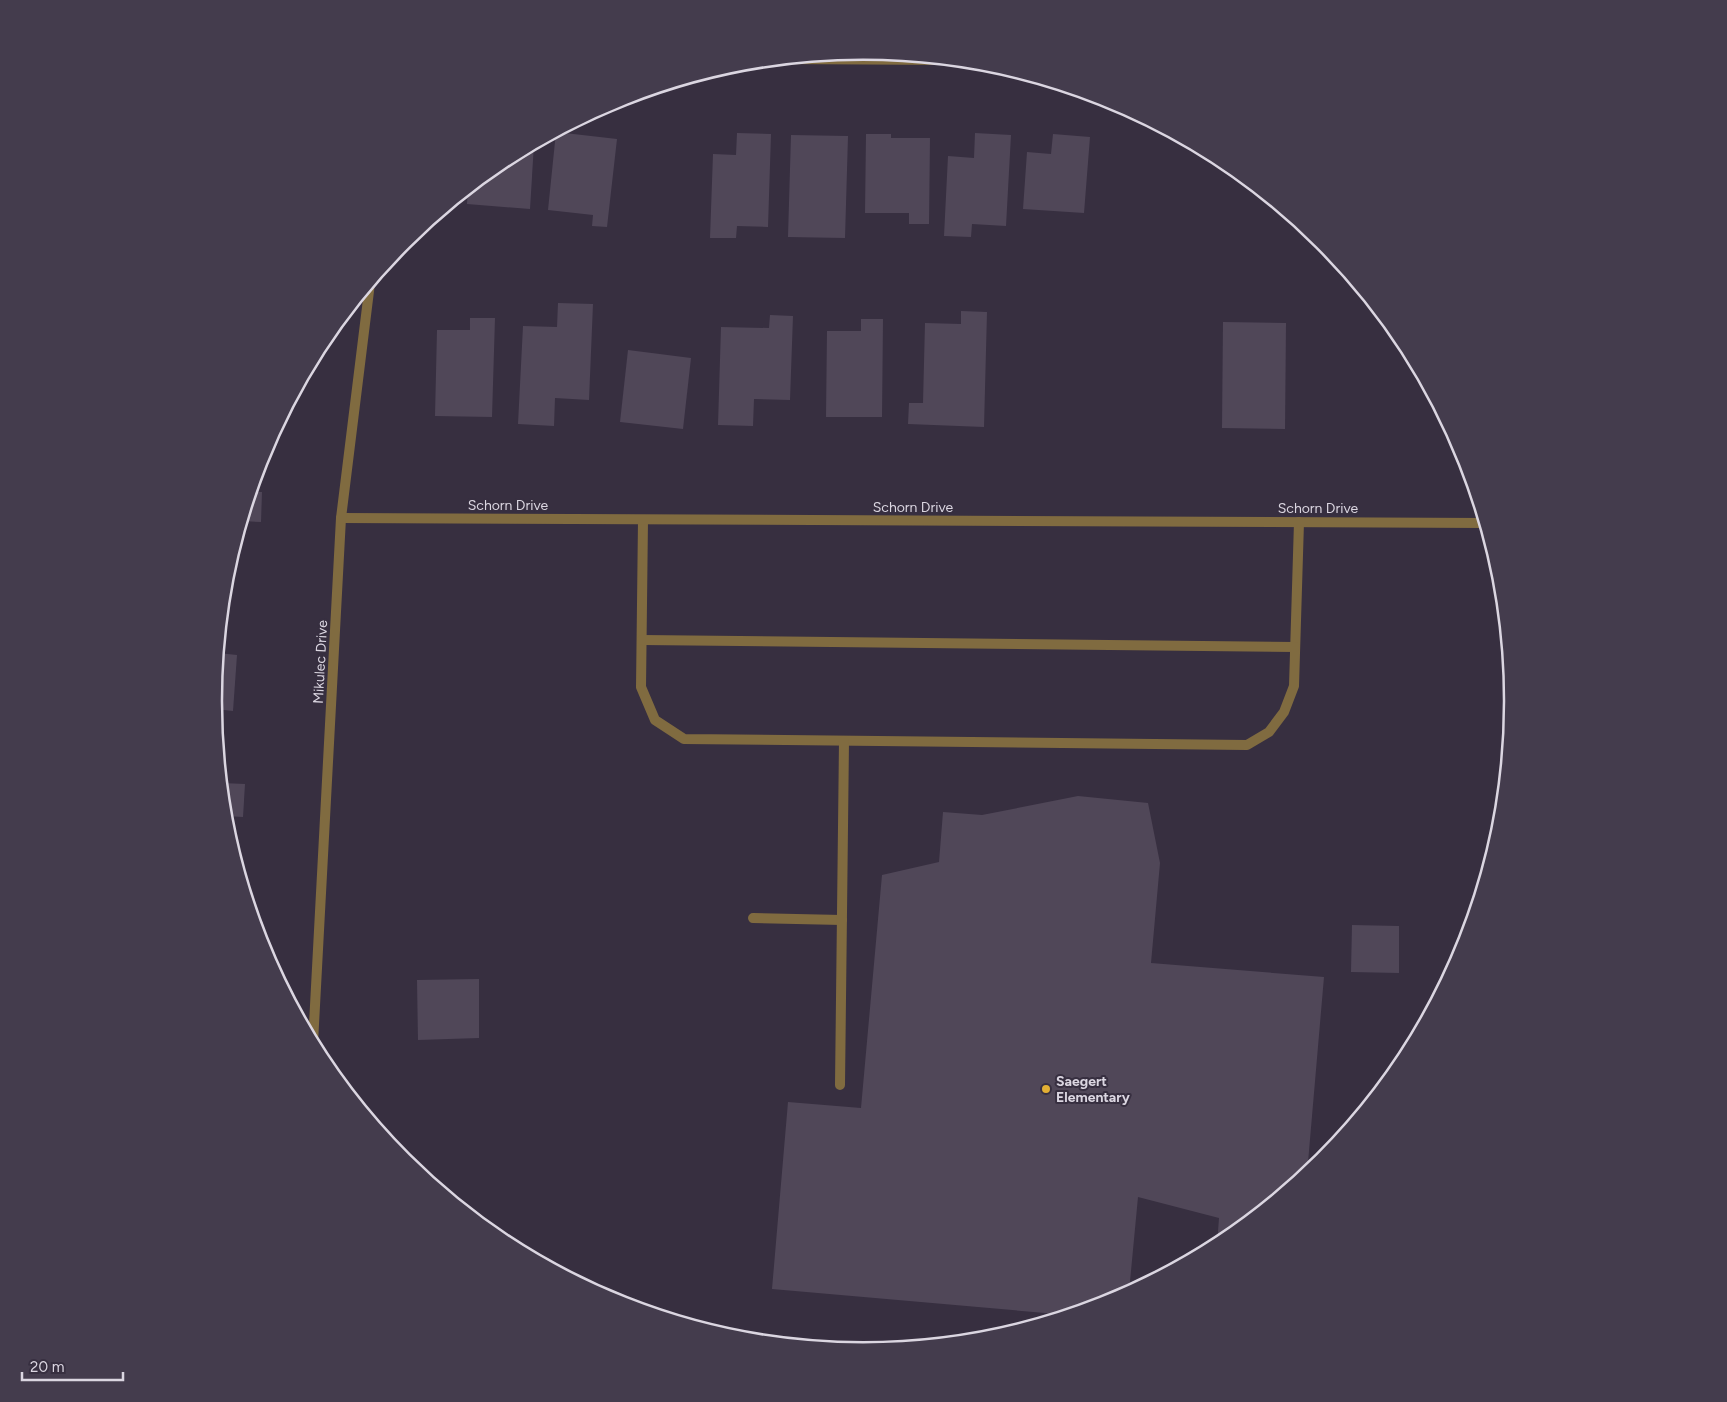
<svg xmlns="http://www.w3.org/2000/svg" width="1727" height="1402" viewBox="0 0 1727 1402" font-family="Figtree,sans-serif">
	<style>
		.building { fill: #504758 }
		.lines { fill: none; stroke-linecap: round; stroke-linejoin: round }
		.service { stroke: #806b40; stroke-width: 10 }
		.minor { stroke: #806b40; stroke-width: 10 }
		.poi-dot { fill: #e2af34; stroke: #372f40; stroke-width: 2 }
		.labels { text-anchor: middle; stroke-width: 4; stroke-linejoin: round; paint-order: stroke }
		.street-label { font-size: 14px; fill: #dbd6e1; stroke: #372f40 }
		.poi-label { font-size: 14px; font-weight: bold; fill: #dbd6e1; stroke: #372f40; text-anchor: start }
		.rim { fill: none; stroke: #dbd6e1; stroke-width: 2.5 }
	</style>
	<rect width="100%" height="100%" fill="#372f40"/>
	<g class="building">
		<polygon points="556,132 617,139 607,227 592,226 593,215 548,210"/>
		<polygon points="737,133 771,134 768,227 737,226 736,238 710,238 713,154 736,155"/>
		<polygon points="975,133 1011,135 1006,226 972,224 971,237 944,236 948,156 974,158"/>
		<polygon points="866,134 891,134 891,138 930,138 929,224 909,224 909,213 865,213"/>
		<polygon points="1053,134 1090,137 1084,213 1023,209 1027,152 1051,154"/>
		<polygon points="791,135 848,136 845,238 788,237"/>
		<polygon points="534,144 530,209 467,204 468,189 503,161"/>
		<polygon points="558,303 593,304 589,400 555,398 554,426 518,424 523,326 557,327"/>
		<polygon points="961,311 987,312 984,427 908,424 909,403 923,403 925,323 961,324"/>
		<polygon points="770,315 793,316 790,400 754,399 753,426 718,425 721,327 769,328"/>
		<polygon points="470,318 495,318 492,417 435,416 437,330 470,330"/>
		<polygon points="861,319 883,319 882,417 826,417 827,331 861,331"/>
		<polygon points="1223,322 1286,323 1285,429 1222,428"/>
		<polygon points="628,350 691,358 683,429 620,422"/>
		<polygon points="251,492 262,492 261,522 242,521"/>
		<polygon points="218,653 237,655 233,711 215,709 214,701"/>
		<polygon points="222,783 245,784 243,817 225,816"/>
		<polygon points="1078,796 1148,803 1160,863 1151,963 1324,977 1307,1174 1224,1241 1217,1245 1219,1218 1138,1197 1129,1292 1112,1301 1068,1315 772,1289 788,1102 861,1108 882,875 939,862 943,812 982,815"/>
		<polygon points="1352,925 1399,926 1399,973 1351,972"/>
		<polygon points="479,979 479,1038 418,1040 417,980"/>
	</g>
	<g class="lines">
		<g class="service">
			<polyline points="643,520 641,687 655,720 684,739 1247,745 1269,732 1284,712 1294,686 1299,522"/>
			<polyline points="642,640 1295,647"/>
			<polyline points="753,918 842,920"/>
			<polyline points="840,1085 844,741"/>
			<polyline points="1150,1280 1152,1280"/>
		</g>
		<g class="minor">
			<polyline points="782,59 949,60"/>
			<polyline points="341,518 1485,523"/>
			<polyline points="313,1043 341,518 370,283"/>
		</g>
	</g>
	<circle class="poi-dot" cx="1046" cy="1089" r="5"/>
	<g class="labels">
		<g class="street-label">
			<text x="508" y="510">Schorn Drive</text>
			<text x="913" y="512">Schorn Drive</text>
			<text x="1318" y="513">Schorn Drive</text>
			<text transform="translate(320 662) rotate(-87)" y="5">Mikulec Drive</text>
		</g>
		<g class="poi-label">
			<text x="1056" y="1086">Saegert<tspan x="1056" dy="16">Elementary</tspan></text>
		</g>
	</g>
	<path d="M0 0H1727V1402H0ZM222 701a641 641 0 1 1 1282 0a641 641 0 1 1-1282 0Z" fill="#443c4d" fill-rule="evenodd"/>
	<path class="rim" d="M222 701a641 641 0 1 1 1282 0a641 641 0 1 1-1282 0Z"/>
	<path d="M22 1372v8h101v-8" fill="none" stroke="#dbd6e1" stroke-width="2.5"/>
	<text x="30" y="1372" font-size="15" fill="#dbd6e1" stroke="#372f40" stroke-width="4" paint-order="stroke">20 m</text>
</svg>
